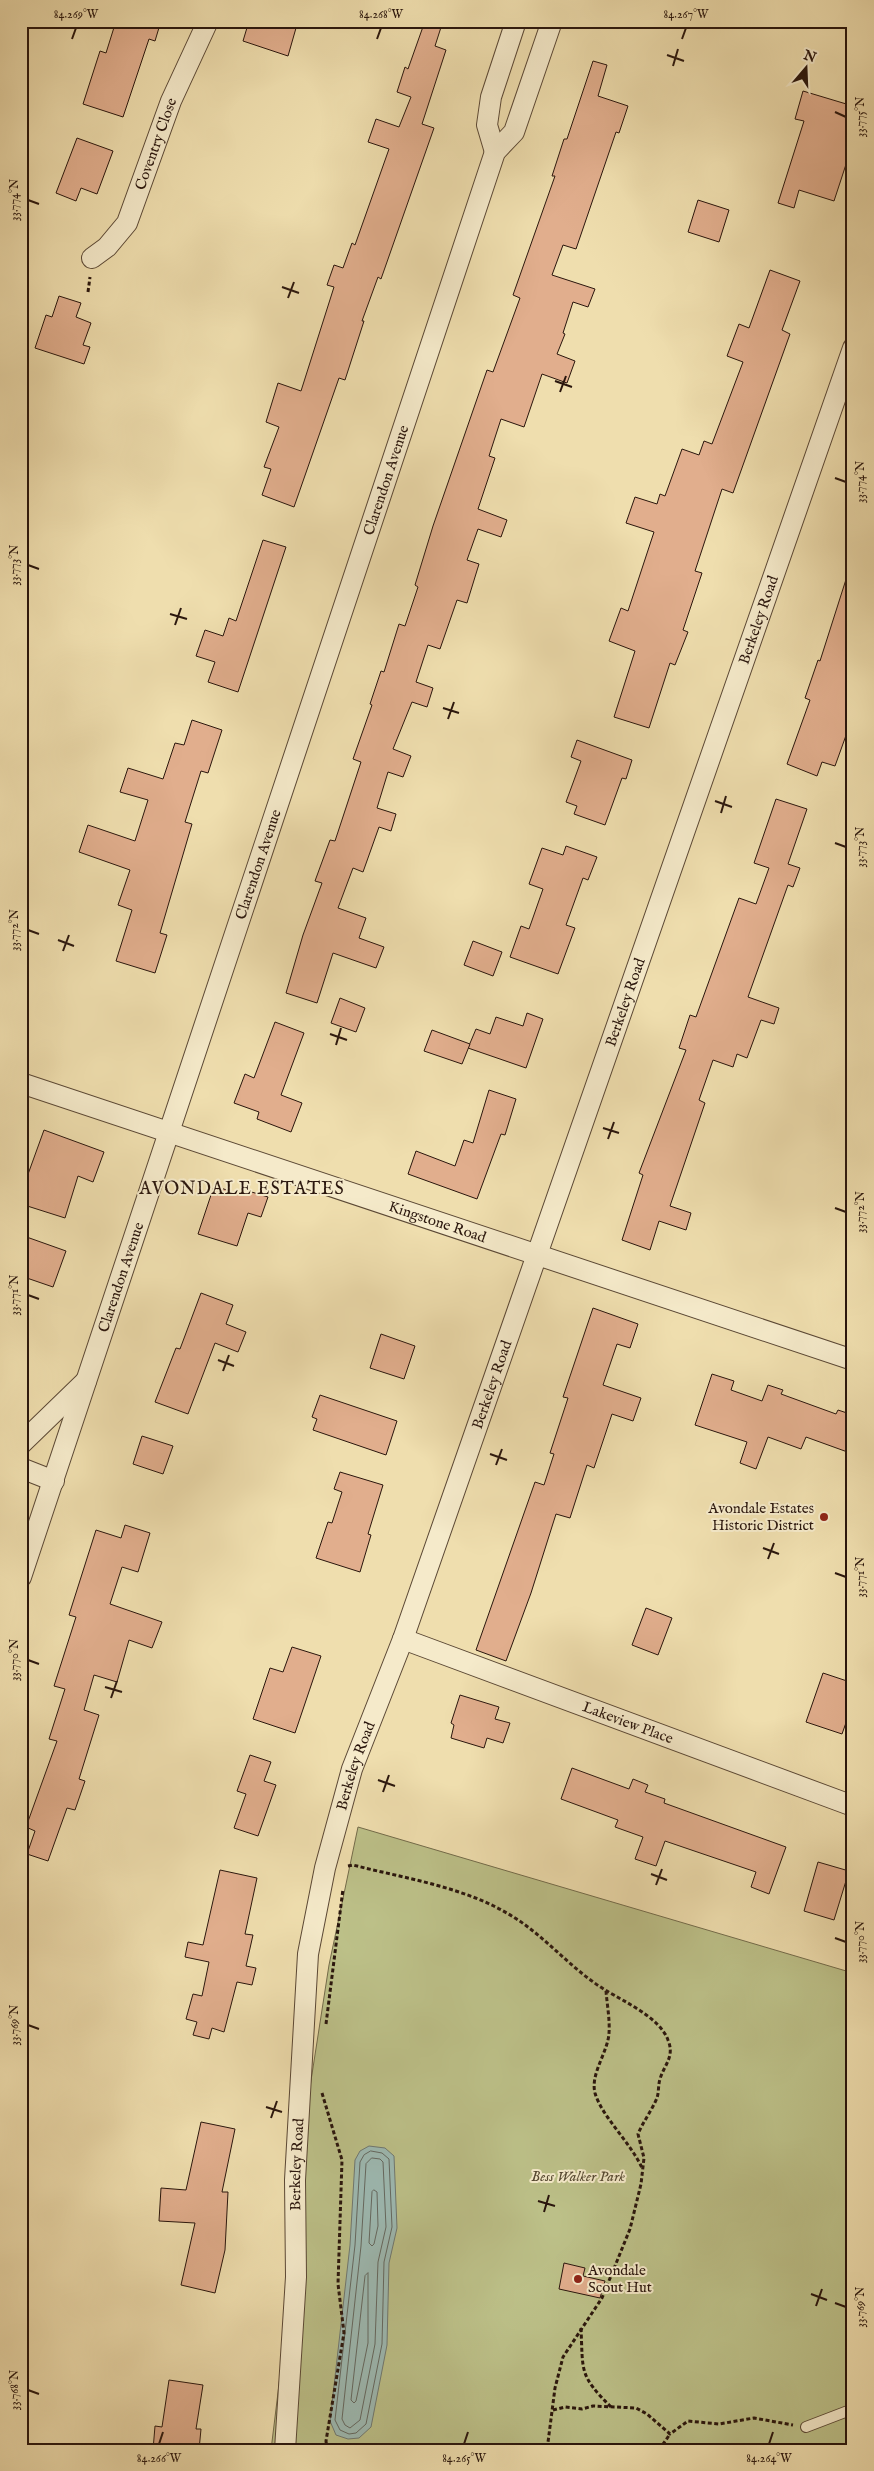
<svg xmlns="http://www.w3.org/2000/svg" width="874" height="2471" viewBox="0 0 874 2471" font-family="'IM FELL English',serif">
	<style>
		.green { fill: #bcc088; stroke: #736b4a }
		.water { fill: #9dbab3; stroke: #6f7871 }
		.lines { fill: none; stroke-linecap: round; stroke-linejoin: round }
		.shore { stroke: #646860; stroke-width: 1 }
		.building { fill: #e1ae8d; stroke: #2a160d }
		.service-casing { stroke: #5b4835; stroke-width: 12 }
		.minor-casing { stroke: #5b4835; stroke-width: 22 }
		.path { stroke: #2a160d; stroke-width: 3; stroke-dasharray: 4 2.5; stroke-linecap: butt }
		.service { stroke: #f5eaca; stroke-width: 10 }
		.minor { stroke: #f5eaca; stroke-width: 20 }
		.ticks { fill: none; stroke: #2a160d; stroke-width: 2 }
		.poi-dot { fill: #8f2418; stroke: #f5eaca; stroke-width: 2 }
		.labels { text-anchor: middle; stroke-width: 4; stroke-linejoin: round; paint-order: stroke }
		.street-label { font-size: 15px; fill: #2a160d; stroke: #f5eaca }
		.poi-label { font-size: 15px; fill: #2a160d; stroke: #f5eaca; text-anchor: end }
		.park-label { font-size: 15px; font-style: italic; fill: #564932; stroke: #f5eaca }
		.quarter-label { font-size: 18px; letter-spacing: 1px; fill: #2a160d; stroke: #f5eaca }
		.neatline { fill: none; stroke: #2a160d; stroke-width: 2 }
		.ticks-label { font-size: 12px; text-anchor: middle; fill: #2a160d }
	</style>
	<rect width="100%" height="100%" fill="#efdeae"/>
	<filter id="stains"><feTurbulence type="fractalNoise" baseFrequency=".004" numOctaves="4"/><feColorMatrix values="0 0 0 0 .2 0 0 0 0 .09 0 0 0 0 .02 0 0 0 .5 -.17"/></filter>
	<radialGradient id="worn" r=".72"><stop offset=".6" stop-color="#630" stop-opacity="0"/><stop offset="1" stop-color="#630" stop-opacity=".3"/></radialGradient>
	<polygon class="green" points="358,1827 853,1973 853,2450 271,2450 300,2212 310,2087 329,1965"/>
	<polygon class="water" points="369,2146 385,2148 394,2156 397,2228 389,2263 387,2345 371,2427 359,2438 348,2439 336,2435 330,2421 350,2245 355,2160 360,2151"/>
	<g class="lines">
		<g class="shore">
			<polygon points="371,2151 382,2153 389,2159 392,2227 384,2262 382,2344 366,2424 356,2433 349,2434 340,2430 335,2420 355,2245 360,2162 364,2155"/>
			<polygon points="372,2158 380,2159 383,2162 386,2227 378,2262 375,2344 360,2420 350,2428 345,2425 342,2419 361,2246 366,2164"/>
			<polygon points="374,2190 377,2192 378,2226 374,2244 372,2246 369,2243 372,2192"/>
			<polygon points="368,2273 368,2343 356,2401 354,2403 351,2400 365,2276"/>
		</g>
	</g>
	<g class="building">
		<polygon points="116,21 161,21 155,41 149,39 123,117 83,104 100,51 106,53"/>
		<polygon points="249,21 298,21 288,56 243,41"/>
		<polygon points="425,21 443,21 435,46 446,50 422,124 434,128 381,279 378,277 362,321 364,321 345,380 339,378 294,507 262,495 271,469 264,467 279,427 266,422 278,383 301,391 334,287 327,285 334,265 343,268 352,243 355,245 389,149 368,142 376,119 399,127 411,97 397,92 405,67 408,69"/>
		<polygon points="593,61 607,65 598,96 628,106 619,133 616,132 576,249 563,245 552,275 595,289 588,307 573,302 563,333 565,334 557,354 575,361 567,383 542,374 524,427 501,419 489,456 495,458 478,509 507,520 501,537 478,529 467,560 479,564 467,603 457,600 440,649 428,645 416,682 433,688 427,707 412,702 393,749 411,756 403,777 388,772 377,808 396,814 391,831 379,827 363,872 353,868 338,908 366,918 359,938 384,947 376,968 333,953 317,1003 286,993 303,935 322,883 315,881 330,840 335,841 361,762 353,759 372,705 370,704 381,671 384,672 399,624 405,626 418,587 415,585 433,526 487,370 493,372 520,298 513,295 555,176 552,176 564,139 567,139"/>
		<polygon points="803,91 853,106 853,143 834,201 799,190 794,208 778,203 804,121 795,119"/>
		<polygon points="77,138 113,151 97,194 81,188 76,201 56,193"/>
		<polygon points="698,200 729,210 719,242 688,232"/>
		<polygon points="770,270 800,281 782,330 790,334 733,493 722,489 695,571 702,573 683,630 688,632 675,665 670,663 649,728 614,717 635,651 609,641 621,608 628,611 654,532 626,523 635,497 657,504 660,494 665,496 682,449 699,455 704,441 712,444 743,362 727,356 739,324 749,328"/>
		<polygon points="59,296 81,303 76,317 91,323 83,345 90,347 84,364 35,348 46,315 52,317"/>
		<polygon points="263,540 286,547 238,692 208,682 215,662 196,656 205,630 223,636 229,618 236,621"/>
		<polygon points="849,570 853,571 853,716 835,766 822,762 817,776 787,764 810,700 805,698 818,660 820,661"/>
		<polygon points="192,720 222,730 208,773 201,771 185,822 192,824 160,933 167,935 155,973 116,961 132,910 118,905 130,870 79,852 88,825 135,841 148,800 120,792 128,768 163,779 175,743 184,745"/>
		<polygon points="577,740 632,760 626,779 622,778 605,825 574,814 577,806 566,802 581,761 571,757"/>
		<polygon points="776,799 807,809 788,864 800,868 793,887 788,885 748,997 779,1008 774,1024 761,1020 747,1058 737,1054 733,1067 713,1060 699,1100 705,1103 670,1206 691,1213 686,1230 659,1221 650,1250 622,1240 643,1175 639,1173 686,1050 679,1048 690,1015 696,1017 739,898 756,904 769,868 754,863"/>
		<polygon points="566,846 597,857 588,880 583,878 566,925 575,928 558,974 510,957 521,926 529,929 543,889 529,884 542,848 563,855"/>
		<polygon points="473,941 502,952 493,976 464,965"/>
		<polygon points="340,998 365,1008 356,1032 331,1023"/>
		<polygon points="527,1013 543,1019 526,1068 468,1048 476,1029 490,1034 496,1017 523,1026"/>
		<polygon points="275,1022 304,1033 281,1095 302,1103 291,1132 257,1119 259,1112 234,1103 245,1074 254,1078"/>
		<polygon points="432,1030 470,1044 462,1064 424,1051"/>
		<polygon points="489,1090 516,1099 505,1135 501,1134 477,1199 408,1174 416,1151 455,1166 464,1140 473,1143"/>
		<polygon points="44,1130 104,1152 93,1182 78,1176 65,1218 21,1204 21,1175 27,1177"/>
		<polygon points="214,1186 243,1195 245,1190 268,1197 261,1217 248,1213 237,1246 198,1234"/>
		<polygon points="21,1235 66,1251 53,1287 21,1276"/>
		<polygon points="201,1293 233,1305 226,1324 246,1332 238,1352 215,1343 188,1414 155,1402 176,1348 180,1349"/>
		<polygon points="593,1308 638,1324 630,1348 617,1344 603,1385 641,1398 633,1421 612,1414 594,1468 587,1465 570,1518 556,1514 531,1593 506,1661 476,1650 535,1482 544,1485 554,1454 550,1453 568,1398 563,1397"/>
		<polygon points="381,1334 415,1346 404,1379 370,1368"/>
		<polygon points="712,1374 734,1381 731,1390 762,1401 768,1385 783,1390 781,1394 836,1414 838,1410 853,1415 853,1454 806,1437 801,1449 768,1437 756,1469 740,1463 747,1442 695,1425"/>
		<polygon points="320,1395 397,1421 386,1455 313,1430 317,1419 312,1417"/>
		<polygon points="142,1436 173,1446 163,1474 133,1464"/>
		<polygon points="340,1472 383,1485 368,1534 371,1535 360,1572 316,1558 328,1522 332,1523 342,1492 334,1489"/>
		<polygon points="125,1525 150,1533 138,1572 122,1567 110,1604 162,1622 152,1648 129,1640 117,1682 94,1675 84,1710 99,1715 79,1779 85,1781 75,1810 67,1808 48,1861 27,1854 35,1831 26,1827 57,1741 49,1739 65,1689 54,1686 76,1617 69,1615 96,1530 121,1538"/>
		<polygon points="646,1608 672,1618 658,1655 632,1645"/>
		<polygon points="292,1647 321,1656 295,1733 253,1719 270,1668 283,1672"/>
		<polygon points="823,1673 853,1683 853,1703 842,1734 806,1722"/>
		<polygon points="460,1695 499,1707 495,1719 510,1723 503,1743 487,1738 484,1748 451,1738 454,1725 451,1723"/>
		<polygon points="250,1755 271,1762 264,1781 276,1785 258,1836 234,1828 246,1794 237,1791"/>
		<polygon points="572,1768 629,1789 633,1779 648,1785 645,1792 665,1799 664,1803 786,1847 769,1894 751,1887 756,1872 665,1841 656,1866 635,1859 643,1837 615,1827 618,1820 561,1799"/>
		<polygon points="818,1862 849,1871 834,1920 804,1911"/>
		<polygon points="220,1870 257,1878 245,1934 253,1935 246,1966 256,1968 252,1985 237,1982 224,2032 212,2028 209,2039 193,2035 197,2022 186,2019 193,1994 202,1996 209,1962 185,1957 188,1942 203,1945"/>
		<polygon points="201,2122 235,2129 222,2192 228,2192 225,2250 215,2293 181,2285 195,2223 159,2221 161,2188 186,2190"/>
		<polygon points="564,2263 585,2268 583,2276 605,2281 600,2298 559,2289"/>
		<polygon points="169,2380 203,2385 196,2429 201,2429 199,2450 153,2450 155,2426 162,2427"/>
	</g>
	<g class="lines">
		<defs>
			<polyline id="service" points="806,2427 853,2409"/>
			<g id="minor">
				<polyline points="495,152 487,125 491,97 516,21"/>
				<path id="s1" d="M 92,258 L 107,247 L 127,223 L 171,101 L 208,21"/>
				<path id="s2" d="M 21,1083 L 853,1360"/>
				<polyline points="21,1444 86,1381"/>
				<polyline points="21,1468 54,1481"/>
				<path id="s3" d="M 21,1577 L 495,152 L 514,132 L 552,21"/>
				<path id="s4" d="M 403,1639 L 853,1806"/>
				<path id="s5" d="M 285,2450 L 296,2277 L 295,2180 L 308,1954 L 325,1868 L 352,1769 L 403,1639 L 853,348"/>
			</g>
		</defs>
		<use href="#service" class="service-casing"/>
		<use href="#minor" class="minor-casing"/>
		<g class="path">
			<polyline points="88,292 90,277"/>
			<path d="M 348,1866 L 353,1865 C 407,1879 467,1887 515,1918 C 548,1939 573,1971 607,1991 C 625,2002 660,2018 668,2040 C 675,2057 664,2065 660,2079 C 658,2085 659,2092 657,2098 C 652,2110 643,2122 638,2134 L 644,2158 L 641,2184 L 630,2229 L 602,2298 L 563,2357 L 555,2388 L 547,2450"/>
			<path d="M 606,1991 C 607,2004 610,2020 609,2033 C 608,2052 590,2074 595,2093 C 602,2117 631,2143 642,2168"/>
			<polyline points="326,2024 343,1889"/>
			<polyline points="322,2093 342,2160 338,2284 344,2333 326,2441 327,2450"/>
			<path d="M 581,2328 C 583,2372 579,2375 611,2407"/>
			<polyline points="553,2410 565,2407 582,2409 593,2406 636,2408 647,2414 670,2434 688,2421 719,2424 754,2418 793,2425"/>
			<polyline points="659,2450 670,2434"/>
		</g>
		<use href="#service" class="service"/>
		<use href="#minor" class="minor"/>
	</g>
	<path class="ticks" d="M 72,39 L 76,28M 377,39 L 381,28M 682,39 L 686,28M 667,55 L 684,61M 673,66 L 678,49M 835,112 L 846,117M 28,200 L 39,204M 282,287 L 299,293M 288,298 L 294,282M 555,381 L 572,387M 560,392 L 566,376M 835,478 L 846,482M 28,565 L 39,569M 170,614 L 187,619M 175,625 L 181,608M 443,708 L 459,713M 448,719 L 454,702M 715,801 L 732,807M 721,813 L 726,796M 835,843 L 846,847M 28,930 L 39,934M 58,940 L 74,946M 63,951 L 69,935M 330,1034 L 347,1040M 336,1045 L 341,1028M 603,1128 L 619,1133M 608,1139 L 614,1122M 835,1208 L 846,1212M 28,1295 L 39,1299M 218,1360 L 234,1366M 223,1371 L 229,1355M 490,1454 L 507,1460M 496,1465 L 502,1449M 763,1548 L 779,1554M 768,1559 L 774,1543M 835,1573 L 846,1577M 28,1660 L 39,1664M 105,1687 L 122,1692M 111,1698 L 117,1681M 378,1780 L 395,1786M 383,1792 L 389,1775M 651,1874 L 667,1880M 656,1885 L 662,1869M 835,1938 L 846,1942M 28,2025 L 39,2029M 266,2107 L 282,2112M 271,2118 L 277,2101M 538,2201 L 555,2206M 544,2212 L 549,2195M 811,2294 L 827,2300M 835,2303 L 846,2307M 816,2306 L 822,2289M 28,2390 L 39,2394M 159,2444 L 163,2432M 464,2444 L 468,2432M 769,2444 L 773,2432"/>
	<g class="poi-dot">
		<circle cx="824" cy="1517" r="5"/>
		<circle cx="578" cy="2279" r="5"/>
	</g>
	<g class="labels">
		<g class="street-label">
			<text dy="5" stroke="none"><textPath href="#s1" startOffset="134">Coventry Close</textPath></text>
			<text dy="5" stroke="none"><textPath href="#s3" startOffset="1156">Clarendon Avenue</textPath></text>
			<text dy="5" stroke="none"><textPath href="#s5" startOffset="1906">Berkeley Road</textPath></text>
			<text dy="5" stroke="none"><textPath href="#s3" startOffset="751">Clarendon Avenue</textPath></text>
			<text dy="5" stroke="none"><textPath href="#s5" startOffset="1501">Berkeley Road</textPath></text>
			<text dy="5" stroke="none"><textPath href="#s2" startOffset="439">Kingstone Road</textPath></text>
			<text dy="5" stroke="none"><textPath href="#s3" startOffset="316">Clarendon Avenue</textPath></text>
			<text dy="5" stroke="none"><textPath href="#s5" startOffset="1096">Berkeley Road</textPath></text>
			<text dy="5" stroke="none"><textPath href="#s4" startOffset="240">Lakeview Place</textPath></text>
			<text dy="5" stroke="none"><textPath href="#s5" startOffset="691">Berkeley Road</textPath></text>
			<text dy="5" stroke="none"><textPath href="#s5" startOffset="286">Berkeley Road</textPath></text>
		</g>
		<g class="poi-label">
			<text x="814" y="1513">Avondale Estates<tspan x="814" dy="17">Historic District</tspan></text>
			<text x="588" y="2275" text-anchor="start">Avondale<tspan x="588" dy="17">Scout Hut</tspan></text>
		</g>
		<g class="park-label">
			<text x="578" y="2181">Bess Walker Park</text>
		</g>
		<g class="quarter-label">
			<text x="242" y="1194">AVONDALE ESTATES</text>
		</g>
	</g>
	<rect width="874" height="2471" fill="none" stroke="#efdeae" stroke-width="55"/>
	<g transform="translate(806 68) rotate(19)" stroke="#f5eaca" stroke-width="4" paint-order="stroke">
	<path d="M0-4L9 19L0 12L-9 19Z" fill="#2a160d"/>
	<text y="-8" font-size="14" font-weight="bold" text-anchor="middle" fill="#2a160d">N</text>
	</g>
	<rect x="28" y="28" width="818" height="2416" class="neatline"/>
	<g class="ticks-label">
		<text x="76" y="18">84.269°W</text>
		<text x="381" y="18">84.268°W</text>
		<text x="686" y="18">84.267°W</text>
		<text transform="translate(860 117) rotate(-90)" y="4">33.775°N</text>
		<text transform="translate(14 200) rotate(-90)" y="4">33.774°N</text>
		<text transform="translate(860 482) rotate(-90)" y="4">33.774°N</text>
		<text transform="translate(14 565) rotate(-90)" y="4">33.773°N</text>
		<text transform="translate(860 847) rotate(-90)" y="4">33.773°N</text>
		<text transform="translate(14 930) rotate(-90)" y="4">33.772°N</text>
		<text transform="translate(860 1212) rotate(-90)" y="4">33.772°N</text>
		<text transform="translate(14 1295) rotate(-90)" y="4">33.771°N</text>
		<text transform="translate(860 1577) rotate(-90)" y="4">33.771°N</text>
		<text transform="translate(14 1660) rotate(-90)" y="4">33.770°N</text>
		<text transform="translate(860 1942) rotate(-90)" y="4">33.770°N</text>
		<text transform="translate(14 2025) rotate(-90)" y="4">33.769°N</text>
		<text transform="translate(860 2307) rotate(-90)" y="4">33.769°N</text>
		<text transform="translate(14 2390) rotate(-90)" y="4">33.768°N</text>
		<text x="159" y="2462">84.266°W</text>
		<text x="464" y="2462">84.265°W</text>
		<text x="769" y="2462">84.264°W</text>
	</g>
	<rect width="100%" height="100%" filter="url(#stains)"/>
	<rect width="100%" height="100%" fill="url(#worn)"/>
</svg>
